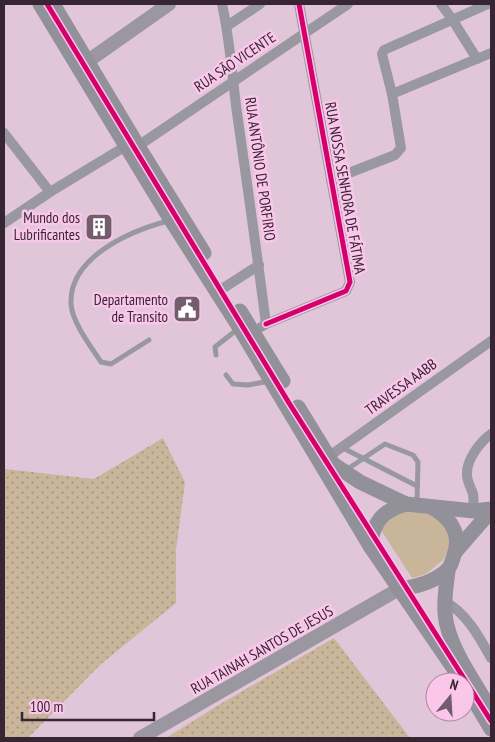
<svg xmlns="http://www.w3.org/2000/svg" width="495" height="742" viewBox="0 0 495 742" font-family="'PT Sans Narrow',sans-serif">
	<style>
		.grass { fill: url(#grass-dots) }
		.park { fill: #c9b59a }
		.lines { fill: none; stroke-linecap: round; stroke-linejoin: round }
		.lane { stroke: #9998a0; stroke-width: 5 }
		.street { stroke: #9998a0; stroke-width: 10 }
		.secondary { stroke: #9a97a0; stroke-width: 14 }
		.primary { stroke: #929099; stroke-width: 15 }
		.cycleway-casing { stroke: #fac7eb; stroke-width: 8 }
		.cycleway { stroke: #d6006c; stroke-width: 5 }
		.labels { text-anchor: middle; stroke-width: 5; stroke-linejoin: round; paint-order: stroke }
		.street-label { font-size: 15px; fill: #382533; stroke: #fac7eb }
		.poi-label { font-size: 15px; fill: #382533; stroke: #fac7eb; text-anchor: end }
	</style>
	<defs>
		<pattern id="grass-dots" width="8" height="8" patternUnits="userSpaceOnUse" patternTransform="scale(1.25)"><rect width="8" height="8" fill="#c9b59a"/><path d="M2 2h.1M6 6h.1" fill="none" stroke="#a4937e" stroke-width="1.8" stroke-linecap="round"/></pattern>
	</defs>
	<rect width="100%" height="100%" fill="#e1c6d9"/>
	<g class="grass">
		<polygon points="163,438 185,482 176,550 176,603 100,665 28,738 4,738 4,471 5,469 94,479"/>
		<polygon points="334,638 410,738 166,738 222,703"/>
	</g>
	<polygon class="park" points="406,511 434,514 443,524 449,534 450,546 443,560 426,574 412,578 379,527 395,513"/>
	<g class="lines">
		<g class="lane">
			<path d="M 149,340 L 111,364 L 101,362 C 91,347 72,322 71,304 C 69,257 130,231 168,221"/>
			<polyline points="216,355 215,347 239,328"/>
			<polyline points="226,375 233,384 248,385 270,381"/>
			<polyline points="343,448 417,486"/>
			<polyline points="346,470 385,444 413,455 418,462 417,502"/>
		</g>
		<g class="street">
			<path d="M 222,4 C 230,40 232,76 237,113 C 247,183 257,253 266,324 L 261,327"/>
			<polyline points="441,4 452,19 477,59"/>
			<polyline points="227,26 260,4"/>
			<polyline points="392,94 491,53"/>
			<polyline points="4,133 50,192"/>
			<polyline points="138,146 348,4"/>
			<polyline points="331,180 395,155 401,148 392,94 382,54 384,50 488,4"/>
			<polyline points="4,223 50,192 126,146"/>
			<polyline points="225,287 259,265"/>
			<polyline points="266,324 346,291 350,282 299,4"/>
			<polyline points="328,457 491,341"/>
			<path d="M 474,511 C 473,505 474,500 473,494 C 471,488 467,481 467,475 C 466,460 480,442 491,434"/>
			<path d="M 445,602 C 466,612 480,638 491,658"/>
		</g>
		<g class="secondary">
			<polyline points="88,61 169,4"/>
			<polyline points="140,738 399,589"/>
		</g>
		<g class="primary">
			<polyline points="40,4 171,220 236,322 370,546 463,682"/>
			<polyline points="53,4 138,146 204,253"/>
			<polyline points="240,311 283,381"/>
			<polyline points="298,407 333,464 360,482 406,504 474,511 491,509"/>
			<path d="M 370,546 C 374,522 381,511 406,504"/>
			<polyline points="456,551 491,511"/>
			<path d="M 448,571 C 446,585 444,599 445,613 C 447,645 475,683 491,710"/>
			<path d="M 399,589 C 415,587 434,582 446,571 C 450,568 452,562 453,558 C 463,535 451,518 431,507"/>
			<polyline points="475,702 491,729"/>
		</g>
		<defs>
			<g id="cycleway">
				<polyline points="47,4 289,403 491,721"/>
				<polyline points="266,324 346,291 350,282 299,4"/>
			</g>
		</defs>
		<use href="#cycleway" class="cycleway-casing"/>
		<use href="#cycleway" class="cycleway"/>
	</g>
	<defs>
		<symbol id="building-square" viewBox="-11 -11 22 22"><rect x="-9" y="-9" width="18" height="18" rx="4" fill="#735d6d" stroke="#fac7eb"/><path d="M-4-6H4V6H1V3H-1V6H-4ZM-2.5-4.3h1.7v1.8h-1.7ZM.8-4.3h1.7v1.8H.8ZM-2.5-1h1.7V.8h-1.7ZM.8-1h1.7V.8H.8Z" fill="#fff"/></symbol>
		<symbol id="civic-square" viewBox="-11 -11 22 22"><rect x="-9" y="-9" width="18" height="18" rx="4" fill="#735d6d" stroke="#fac7eb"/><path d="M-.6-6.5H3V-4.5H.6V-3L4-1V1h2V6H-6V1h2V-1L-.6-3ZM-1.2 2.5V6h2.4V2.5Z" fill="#fff"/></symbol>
	</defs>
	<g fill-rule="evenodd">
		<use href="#building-square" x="83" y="211" width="32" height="32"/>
		<use href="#civic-square" x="171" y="293" width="32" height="32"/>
	</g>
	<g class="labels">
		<g class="street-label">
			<text transform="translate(235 62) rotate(-34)" y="5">RUA SÃO VICENTE</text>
			<text transform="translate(260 169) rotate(82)" y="5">RUA ANTÔNIO DE PORFIRIO</text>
			<text transform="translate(345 188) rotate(80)" y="5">RUA NOSSA SENHORA DE FÁTIMA</text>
			<text transform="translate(401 387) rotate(-36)" y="5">TRAVESSA AABB</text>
			<text transform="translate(262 650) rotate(-30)" y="5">RUA TAINAH SANTOS DE JESUS</text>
		</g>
		<g class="poi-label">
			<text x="80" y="223">Mundo dos<tspan x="80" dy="17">Lubrificantes</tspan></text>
			<text x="168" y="305">Departamento<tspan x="168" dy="17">de Transito</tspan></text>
		</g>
	</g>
	<rect width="495" height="742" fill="none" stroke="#382533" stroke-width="10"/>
	<g transform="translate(450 697) rotate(18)"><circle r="24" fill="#fac7eb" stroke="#ac86a1"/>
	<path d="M0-4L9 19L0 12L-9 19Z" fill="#735d6d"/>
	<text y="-8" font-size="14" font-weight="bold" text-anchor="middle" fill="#382533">N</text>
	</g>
	<path d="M22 712v8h132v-8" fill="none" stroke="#382533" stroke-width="2.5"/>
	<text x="30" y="712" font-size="15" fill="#382533" stroke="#fac7eb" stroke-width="4" paint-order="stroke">100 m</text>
</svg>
